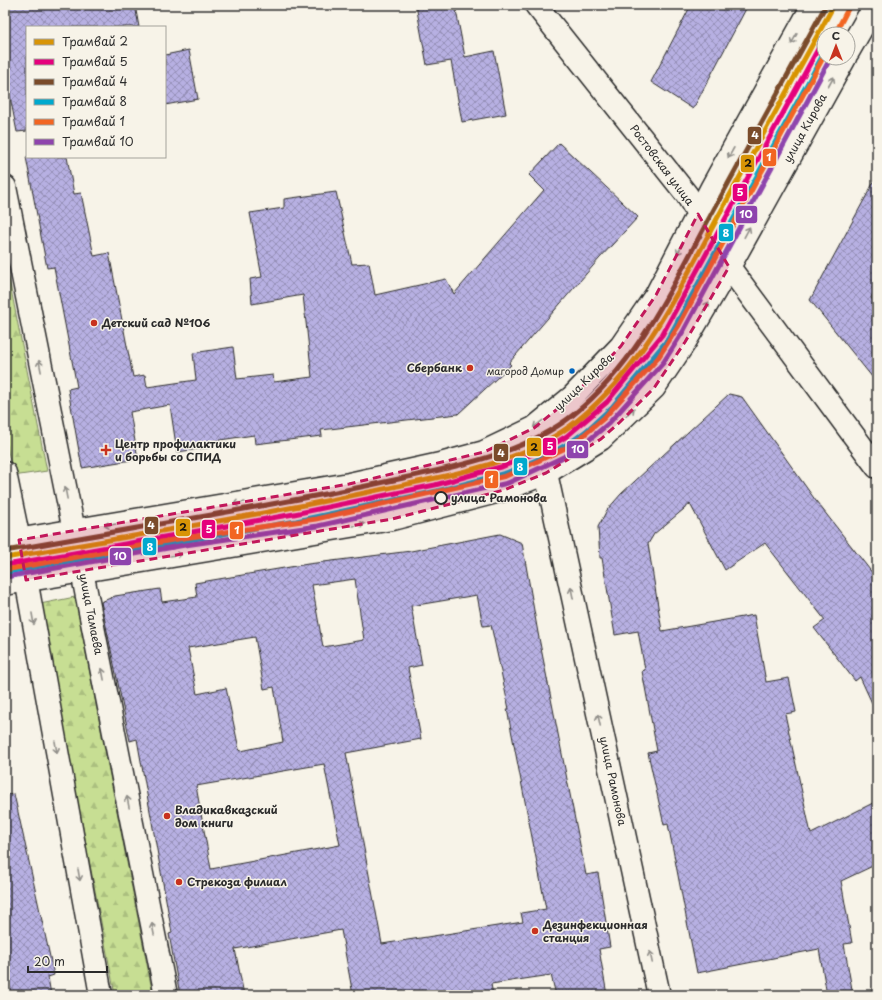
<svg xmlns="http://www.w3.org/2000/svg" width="882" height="1000" viewBox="0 0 882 1000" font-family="'Playpen Sans',sans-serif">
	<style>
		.forest { fill: url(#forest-firs); stroke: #79845f }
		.building { fill: url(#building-cross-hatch); stroke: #2b2b2b; fill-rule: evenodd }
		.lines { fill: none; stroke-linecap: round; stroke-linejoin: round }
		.minor-casing { stroke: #2b2b2b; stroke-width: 25 }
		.secondary-casing { stroke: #2b2b2b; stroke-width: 25 }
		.primary-casing { stroke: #2b2b2b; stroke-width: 25 }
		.minor { stroke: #f7f3e8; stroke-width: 22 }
		.secondary { stroke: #f7f3e8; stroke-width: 22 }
		.primary { stroke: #f7f3e8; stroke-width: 22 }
		.tram-1-casing { stroke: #f7f3e8; stroke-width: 8 }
		.tram-2-casing { stroke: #f7f3e8; stroke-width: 8 }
		.tram-3-casing { stroke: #f7f3e8; stroke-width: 8 }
		.tram-4-casing { stroke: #f7f3e8; stroke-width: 8 }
		.tram-5-casing { stroke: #f7f3e8; stroke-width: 8 }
		.tram-6-casing { stroke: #f7f3e8; stroke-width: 8 }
		.tram-1 { stroke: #d89406; stroke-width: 5 }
		.tram-2 { stroke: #e5007d; stroke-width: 5 }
		.tram-3 { stroke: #7a4b2a; stroke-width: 5 }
		.tram-4 { stroke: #00a9ce; stroke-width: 5 }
		.tram-5 { stroke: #f26522; stroke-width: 5 }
		.tram-6 { stroke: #8e44ad; stroke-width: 5 }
		.oneway { stroke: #918f8a }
		.marked { fill: #c2185b; fill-opacity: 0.2; stroke: #c2185b; stroke-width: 3; stroke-dasharray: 8 5; stroke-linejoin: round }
		.poi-dot { fill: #c8321e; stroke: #f7f3e8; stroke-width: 1.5 }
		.bus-dot { fill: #0065bd; stroke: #f7f3e8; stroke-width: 1.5 }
		.stop-dot { fill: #f7f3e8; stroke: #2b2b2b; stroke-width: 2 }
		.labels { text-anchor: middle; stroke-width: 3; stroke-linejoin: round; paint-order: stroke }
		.bus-label { font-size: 10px; fill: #2b2b2b; stroke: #f7f3e8; text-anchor: end }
		.street-label { font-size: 11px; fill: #2b2b2b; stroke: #f7f3e8 }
		.poi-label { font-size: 11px; font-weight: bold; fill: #2b2b2b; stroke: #f7f3e8; text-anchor: start }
		.stop-label { font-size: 11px; font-weight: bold; fill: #2b2b2b; stroke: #f7f3e8; text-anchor: start }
		.line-badge { stroke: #f7f3e8; stroke-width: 1.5 }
		.badge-label { font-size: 11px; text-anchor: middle; font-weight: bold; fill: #fff }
		.pale-badge-label { font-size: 11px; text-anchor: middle; font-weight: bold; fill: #111 }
	</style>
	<defs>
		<pattern id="forest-firs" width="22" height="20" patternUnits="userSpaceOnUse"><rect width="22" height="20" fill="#c7de93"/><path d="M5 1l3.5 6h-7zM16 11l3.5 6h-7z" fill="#abbf7f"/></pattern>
		<pattern id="building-cross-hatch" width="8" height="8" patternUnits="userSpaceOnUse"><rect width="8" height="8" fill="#b7b0e2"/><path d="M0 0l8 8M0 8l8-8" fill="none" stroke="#958fb7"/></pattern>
	</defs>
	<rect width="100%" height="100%" fill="#f7f3e8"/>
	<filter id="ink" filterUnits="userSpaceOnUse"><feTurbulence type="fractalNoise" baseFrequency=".025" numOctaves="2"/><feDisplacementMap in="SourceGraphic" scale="8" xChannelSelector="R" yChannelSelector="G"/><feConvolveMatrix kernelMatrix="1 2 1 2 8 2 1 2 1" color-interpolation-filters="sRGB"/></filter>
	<g filter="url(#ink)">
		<g class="forest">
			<polygon points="5,259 47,471 13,476 5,436"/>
			<polygon points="75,597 153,995 115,995 40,604"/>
		</g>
		<g class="building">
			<polygon points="5,5 135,5 139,27 27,27 27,131 17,132 5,71"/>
			<polygon points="416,5 455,5 465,57 494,51 506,114 462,122 451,61 427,65"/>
			<polygon points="691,5 748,5 693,109 651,82"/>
			<polygon points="189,50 198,99 165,105 165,55"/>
			<polygon points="559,143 638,217 599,259 509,363 511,365 458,414 321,430 322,436 255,444 254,435 213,441 214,447 177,452 170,405 130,412 138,459 82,468 68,389 77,387 54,267 47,268 26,157 67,157 74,194 81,193 94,256 109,253 133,377 145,375 147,387 196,380 193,353 233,347 237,379 273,375 274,382 312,377 303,295 252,304 250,279 262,277 250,213 284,208 284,199 336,192 352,264 369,263 375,295 446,279 454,294 544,190 529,175"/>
			<polygon points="877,176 877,286 871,298 877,306 877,383 810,300"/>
			<polygon points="729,394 742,397 816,501 877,579 877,714 860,677 855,681 814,628 825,620 765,543 725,570 690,504 654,534 648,544 662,631 754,615 766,682 789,678 796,712 785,714 811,834 877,801 877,864 841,881 852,943 844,944 853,995 827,995 819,949 697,973 668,824 664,825 648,753 657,751 642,671 645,670 638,631 615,635 602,558 600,558 598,527 607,510 621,494"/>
			<path d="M 500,534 L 522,543 L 538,633 L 586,875 L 598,873 L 610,947 L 599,949 L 607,995 L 556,995 L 551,975 L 491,984 L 493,995 L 353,995 L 341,930 L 235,949 L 244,995 L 180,995 L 169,934 L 172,933 L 137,739 L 130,741 L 101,602 L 115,596 L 160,589 L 162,602 L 197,597 L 195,583 L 308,564 L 411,551 ZM 355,579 L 364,640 L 323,647 L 312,585 ZM 477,595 L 483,626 L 491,625 L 509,709 L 507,709 L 546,909 L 521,913 L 523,922 L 382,944 L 346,753 L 421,739 L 408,668 L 422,665 L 411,606 ZM 255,637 L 264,689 L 274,687 L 283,742 L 241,751 L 239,749 L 226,688 L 197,694 L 188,648 ZM 324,764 L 340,845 L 211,869 L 196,786 Z"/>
			<polygon points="14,794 54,975 48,977 51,995 5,995 5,795"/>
		</g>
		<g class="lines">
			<defs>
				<g id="minor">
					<polyline points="536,5 687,195 729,267 877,467"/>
					<polyline points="5,187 74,531"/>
					<polyline points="5,473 19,540"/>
					<polyline points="546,473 659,995"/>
				</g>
				<g id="secondary">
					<polyline points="74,531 166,995"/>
					<polyline points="19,540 101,995"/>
				</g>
				<g id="primary">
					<polyline points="848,52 875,5"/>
					<polyline points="5,542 349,484 440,464 484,452 534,428 572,397 621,346 656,295 712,187 813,5"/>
					<polyline points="5,584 392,519 504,490 546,473 601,439 654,388 685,342 729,267 845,58"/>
				</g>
			</defs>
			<use href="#minor" class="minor-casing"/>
			<use href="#secondary" class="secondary-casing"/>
			<use href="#primary" class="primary-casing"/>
			<use href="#minor" class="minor"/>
			<use href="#secondary" class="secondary"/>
			<use href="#primary" class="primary"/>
			<defs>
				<path id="tram-1" d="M 5,558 C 126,537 248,518 369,492 C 439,477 521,466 578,420 C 644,366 680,288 719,215 C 758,145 796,75 834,5"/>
				<polyline id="tram-2" points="6,565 294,514 435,485 504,466 547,448 567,436 607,402 662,335 824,38"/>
				<path id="tram-3" d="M 5,551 C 127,529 249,510 371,485 C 438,470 517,459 573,415 C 638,363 673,285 712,213 C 750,144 788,74 826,5"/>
				<polyline id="tram-4" points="7,572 296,521 437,491 506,473 550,454 571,442 586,431 612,407 668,339 824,53"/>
				<g id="tram-5">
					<polyline points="835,34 850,5"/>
					<polyline points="5,570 184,538 316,519 506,476 572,445 604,418 658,358 678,327 824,56"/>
				</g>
				<polyline id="tram-6" points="6,577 185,545 318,526 508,483 576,451 609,423 663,363 684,330 830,59"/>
			</defs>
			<use href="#tram-1" class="tram-1-casing"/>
			<use href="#tram-2" class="tram-2-casing"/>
			<use href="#tram-3" class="tram-3-casing"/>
			<use href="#tram-4" class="tram-4-casing"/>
			<use href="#tram-5" class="tram-5-casing"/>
			<use href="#tram-6" class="tram-6-casing"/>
			<use href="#tram-1" class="tram-1"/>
			<use href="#tram-2" class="tram-2"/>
			<use href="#tram-3" class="tram-3"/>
			<use href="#tram-4" class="tram-4"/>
			<use href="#tram-5" class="tram-5"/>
			<use href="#tram-6" class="tram-6"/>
		</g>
		<defs><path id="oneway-shaft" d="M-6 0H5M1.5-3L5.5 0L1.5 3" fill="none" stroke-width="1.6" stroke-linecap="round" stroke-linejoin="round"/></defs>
		<g class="oneway">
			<use href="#oneway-shaft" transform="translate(794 39) rotate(119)"/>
			<use href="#oneway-shaft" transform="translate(831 82) rotate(-61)"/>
			<use href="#oneway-shaft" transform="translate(731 153) rotate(119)"/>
			<use href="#oneway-shaft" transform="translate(747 232) rotate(-62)"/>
			<use href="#oneway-shaft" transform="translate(680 249) rotate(117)"/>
			<use href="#oneway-shaft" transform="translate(706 307) rotate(-60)"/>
			<use href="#oneway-shaft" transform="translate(40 366) rotate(-101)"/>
			<use href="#oneway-shaft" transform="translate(630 412) rotate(-44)"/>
			<use href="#oneway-shaft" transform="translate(538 424) rotate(142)"/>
			<use href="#oneway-shaft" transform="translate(66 493) rotate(-101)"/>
			<use href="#oneway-shaft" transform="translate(239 503) rotate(170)"/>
			<use href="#oneway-shaft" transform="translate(110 525) rotate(170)"/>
			<use href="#oneway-shaft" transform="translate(359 525) rotate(-10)"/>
			<use href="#oneway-shaft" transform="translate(176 555) rotate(-9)"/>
			<use href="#oneway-shaft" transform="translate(572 593) rotate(-102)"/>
			<use href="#oneway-shaft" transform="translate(33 619) rotate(80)"/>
			<use href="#oneway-shaft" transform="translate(103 674) rotate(-101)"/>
			<use href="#oneway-shaft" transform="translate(599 720) rotate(-102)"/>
			<use href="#oneway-shaft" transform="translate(56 747) rotate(80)"/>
			<use href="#oneway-shaft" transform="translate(128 802) rotate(-101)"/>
			<use href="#oneway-shaft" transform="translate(79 875) rotate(80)"/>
			<use href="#oneway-shaft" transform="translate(153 929) rotate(-101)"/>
			<use href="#oneway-shaft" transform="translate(651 957) rotate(-102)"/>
		</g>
	</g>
	<path class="marked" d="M 698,214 L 729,267 L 685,342 L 654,388 L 620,422 L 601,439 L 546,473 L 504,490 L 392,519 L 26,580 L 19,540 L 349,484 L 484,452 L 534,428 L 572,397 L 621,346 L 656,295 Z"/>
	<g class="poi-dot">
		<circle cx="94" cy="323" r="4"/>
		<circle cx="470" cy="368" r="4"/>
		<path d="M104 444h4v4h4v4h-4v4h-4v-4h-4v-4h4z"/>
		<circle cx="167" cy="816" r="4"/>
		<circle cx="179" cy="882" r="4"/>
		<circle cx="535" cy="931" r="4"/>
	</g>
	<circle class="bus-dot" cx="572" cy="371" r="3.5"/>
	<circle class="stop-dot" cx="441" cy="498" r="6"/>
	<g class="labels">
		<g class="bus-label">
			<text x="564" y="375">магород Домир</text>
		</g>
		<g class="street-label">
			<text transform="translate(805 128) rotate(-61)" y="4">улица Кирова</text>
			<text transform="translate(662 165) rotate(53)" y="4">Ростовская улица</text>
			<text transform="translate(584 382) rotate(-44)" y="4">улица Кирова</text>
			<text transform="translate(91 614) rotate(79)" y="4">улица Тамаева</text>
			<text transform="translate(613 781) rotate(78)" y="4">улица Рамонова</text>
		</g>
		<g class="poi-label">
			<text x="102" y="327">Детский сад №106</text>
			<text x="462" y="372" text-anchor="end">Сбербанк</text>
			<text x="115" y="448">Центр профилактики<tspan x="115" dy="13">и борьбы со СПИД</tspan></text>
			<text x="175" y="814">Владикавказский<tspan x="175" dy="13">дом книги</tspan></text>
			<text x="187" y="886">Стрекоза филиал</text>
			<text x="543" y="929">Дезинфекционная<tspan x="543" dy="13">станция</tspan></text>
		</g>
		<g class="stop-label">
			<text x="451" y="502">улица Рамонова</text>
		</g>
	</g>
	<g class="line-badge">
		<rect x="747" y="126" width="15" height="19" rx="4" fill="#7a4b2a"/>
		<rect x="762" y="148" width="15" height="19" rx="4" fill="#f26522"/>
		<rect x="740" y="154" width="15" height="19" rx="4" fill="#d89406"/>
		<rect x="732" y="183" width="16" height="19" rx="4" fill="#e5007d"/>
		<rect x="735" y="205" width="23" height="19" rx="4" fill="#8e44ad"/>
		<rect x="718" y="223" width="16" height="19" rx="4" fill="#00a9ce"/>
		<rect x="542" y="437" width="15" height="19" rx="4" fill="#e5007d"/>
		<rect x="526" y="437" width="16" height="20" rx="4" fill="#d89406"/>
		<rect x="566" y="440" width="23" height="19" rx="4" fill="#8e44ad"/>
		<rect x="493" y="443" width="16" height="19" rx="4" fill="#7a4b2a"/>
		<rect x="513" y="457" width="15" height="19" rx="4" fill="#00a9ce"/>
		<rect x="484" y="470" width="15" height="19" rx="4" fill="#f26522"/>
		<rect x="144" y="516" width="15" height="19" rx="4" fill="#7a4b2a"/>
		<rect x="175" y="518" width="16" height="19" rx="4" fill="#d89406"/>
		<rect x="201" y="519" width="15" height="20" rx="4" fill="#e5007d"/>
		<rect x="229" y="521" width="15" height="19" rx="4" fill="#f26522"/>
		<rect x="142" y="537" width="15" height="19" rx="4" fill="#00a9ce"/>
		<rect x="109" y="547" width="23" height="19" rx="4" fill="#8e44ad"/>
	</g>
	<g class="badge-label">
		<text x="755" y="139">4</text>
		<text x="769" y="161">1</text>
		<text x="740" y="196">5</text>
		<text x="746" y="218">10</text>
		<text x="726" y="237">8</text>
		<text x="550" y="450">5</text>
		<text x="578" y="453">10</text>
		<text x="501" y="457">4</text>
		<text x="520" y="471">8</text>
		<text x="491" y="483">1</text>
		<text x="151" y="529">4</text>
		<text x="209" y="533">5</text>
		<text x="237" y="534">1</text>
		<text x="150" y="551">8</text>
		<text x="120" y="560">10</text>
	</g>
	<g class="pale-badge-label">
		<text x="748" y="167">2</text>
		<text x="534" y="451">2</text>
		<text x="183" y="531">2</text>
	</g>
	<rect width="882" height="1000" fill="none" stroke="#f7f3e8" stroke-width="20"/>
	<rect x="10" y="10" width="862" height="980" fill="none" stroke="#2b2b2b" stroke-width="1.5" filter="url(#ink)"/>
	<rect x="26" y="26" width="140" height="132" fill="#f7f3e8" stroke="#a5a39c"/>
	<rect x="34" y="39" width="20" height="6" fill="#d89406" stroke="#a5a39c"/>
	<text x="62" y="46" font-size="12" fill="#2b2b2b">Трамвай 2</text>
	<rect x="34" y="59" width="20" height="6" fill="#e5007d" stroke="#a5a39c"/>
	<text x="62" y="66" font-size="12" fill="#2b2b2b">Трамвай 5</text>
	<rect x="34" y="79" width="20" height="6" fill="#7a4b2a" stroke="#a5a39c"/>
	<text x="62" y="86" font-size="12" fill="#2b2b2b">Трамвай 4</text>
	<rect x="34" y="99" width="20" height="6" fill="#00a9ce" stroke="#a5a39c"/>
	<text x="62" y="106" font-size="12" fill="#2b2b2b">Трамвай 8</text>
	<rect x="34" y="119" width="20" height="6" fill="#f26522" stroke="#a5a39c"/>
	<text x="62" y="126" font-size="12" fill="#2b2b2b">Трамвай 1</text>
	<rect x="34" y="139" width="20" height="6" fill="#8e44ad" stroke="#a5a39c"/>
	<text x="62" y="146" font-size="12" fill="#2b2b2b">Трамвай 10</text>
	<g transform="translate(836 46)"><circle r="19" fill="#f7f3e8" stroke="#a5a39c"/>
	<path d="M0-3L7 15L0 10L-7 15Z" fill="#c8321e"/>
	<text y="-6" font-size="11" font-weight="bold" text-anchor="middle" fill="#2b2b2b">С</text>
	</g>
	<path d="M28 966v6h79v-6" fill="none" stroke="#2b2b2b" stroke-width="2"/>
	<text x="34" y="966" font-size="12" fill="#2b2b2b" stroke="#f7f3e8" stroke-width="3" paint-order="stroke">20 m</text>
</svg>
